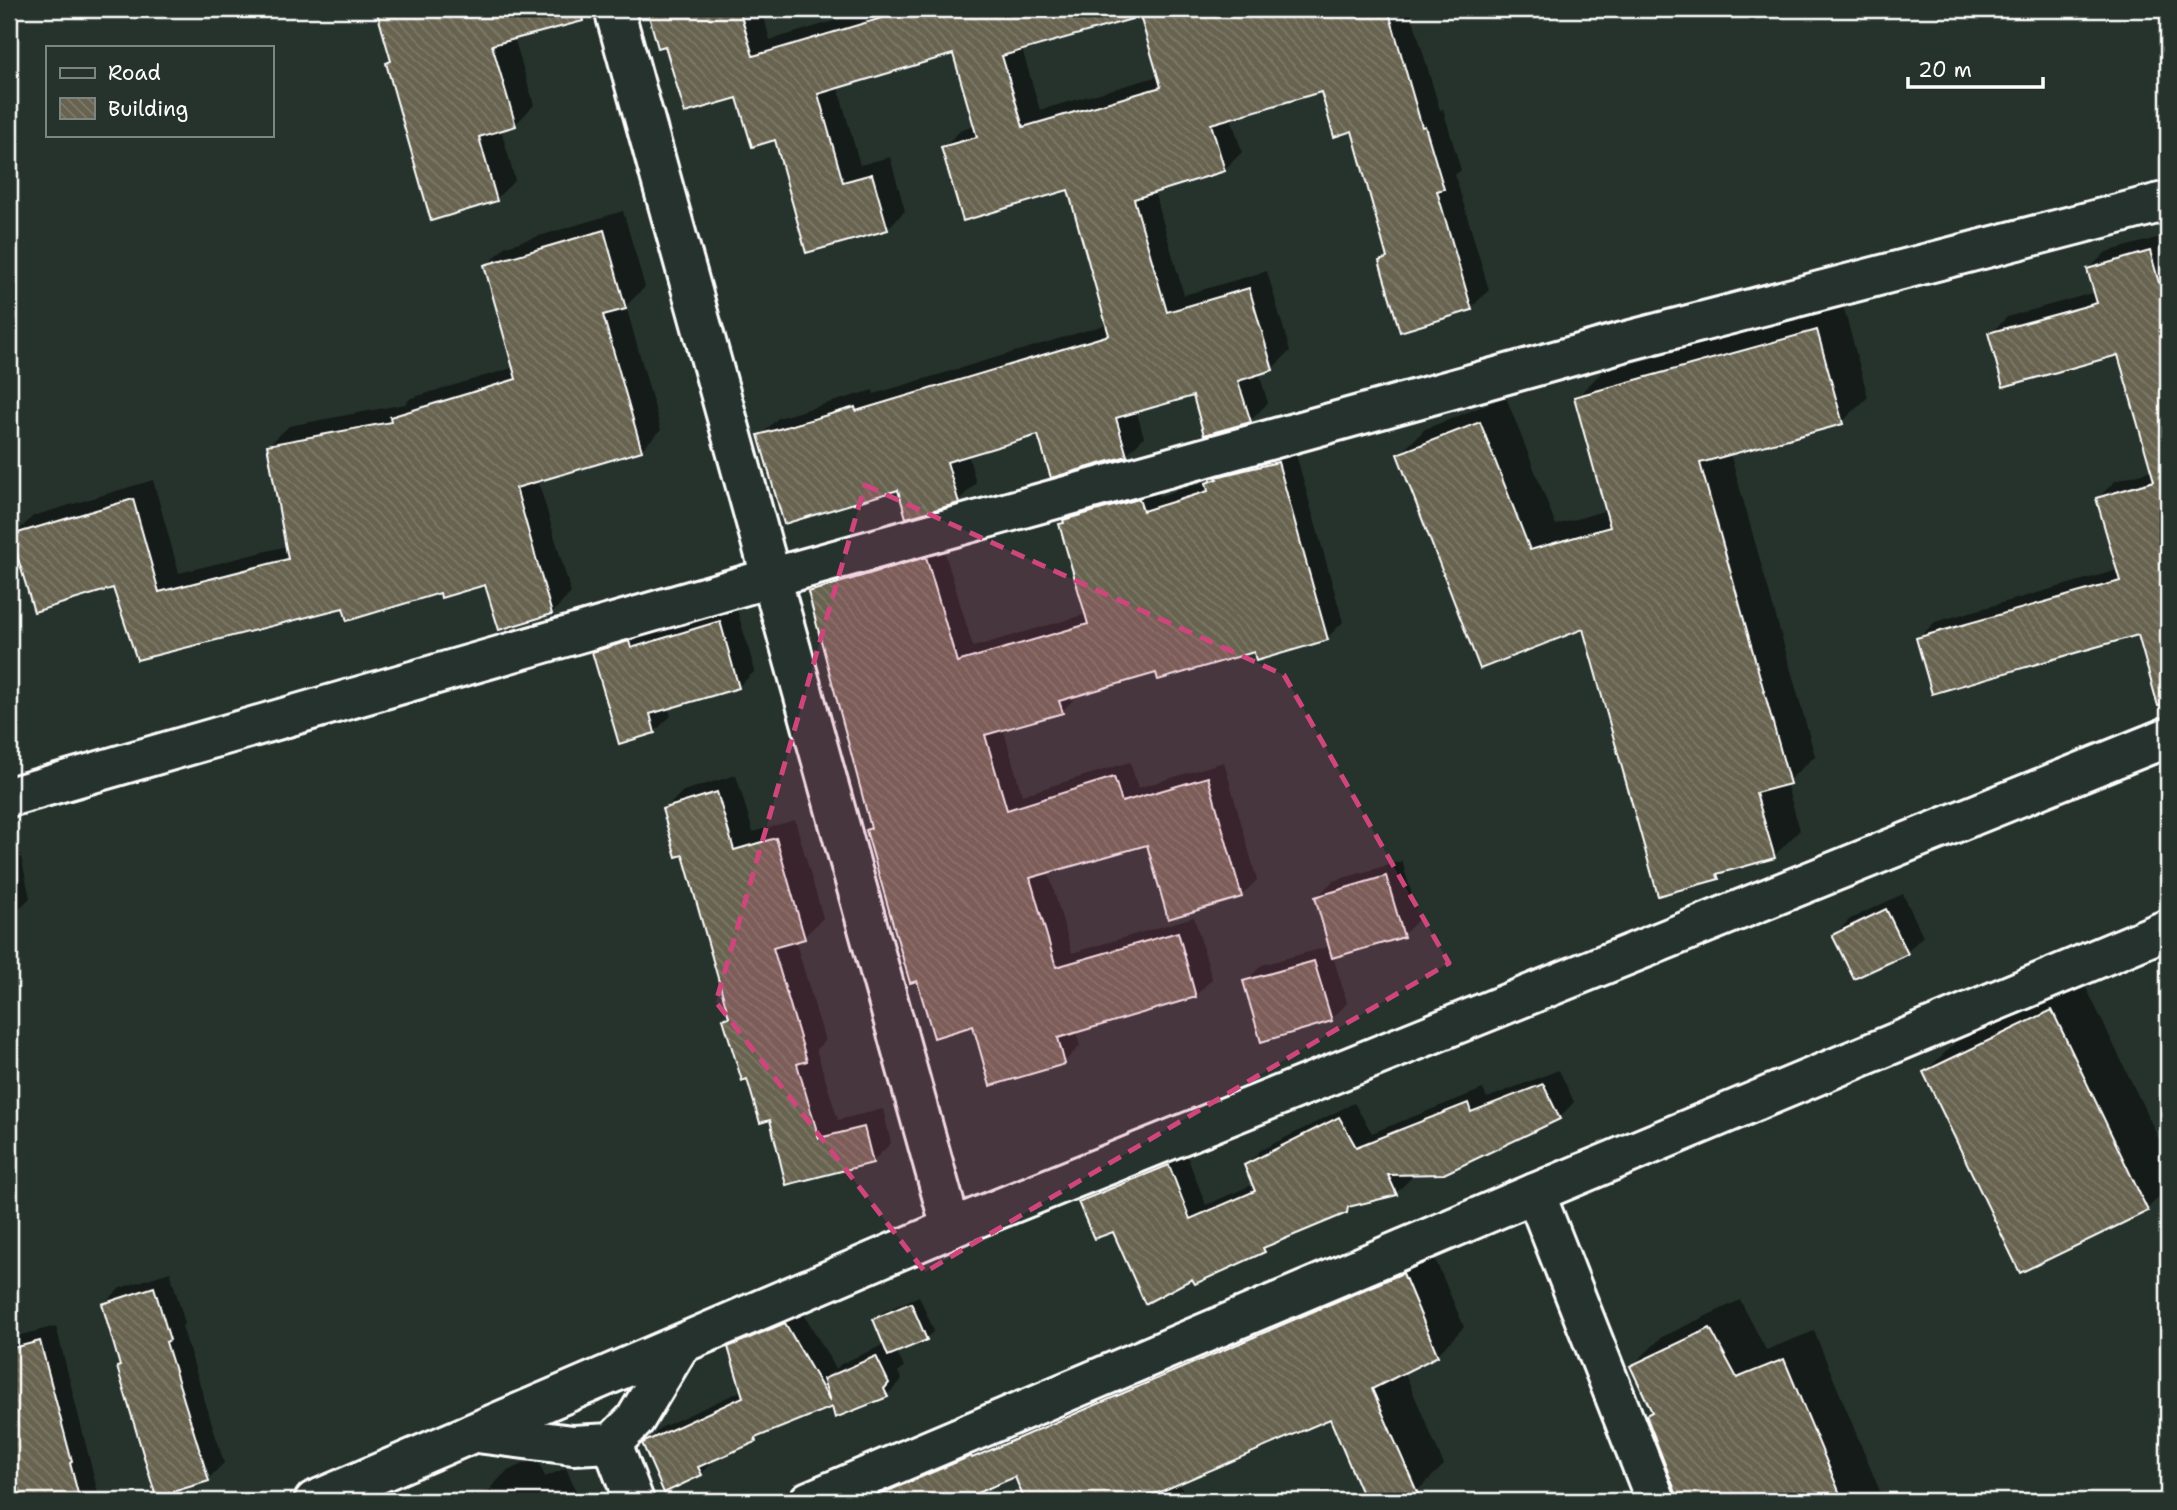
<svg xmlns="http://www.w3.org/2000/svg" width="2177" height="1510" viewBox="0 0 2177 1510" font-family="'Shantell Sans',sans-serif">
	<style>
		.shadow { fill: #0007; fill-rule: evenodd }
		.building { fill: url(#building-back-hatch); stroke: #fff; stroke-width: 2 }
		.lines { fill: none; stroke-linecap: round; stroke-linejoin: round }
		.minor-casing { stroke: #fff; stroke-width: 44 }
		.minor { stroke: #26332d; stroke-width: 38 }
		.marked { fill: #ce467c; fill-opacity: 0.2; stroke: #ce467c; stroke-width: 5; stroke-dasharray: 14 9; stroke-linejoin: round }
	</style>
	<defs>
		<pattern id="building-back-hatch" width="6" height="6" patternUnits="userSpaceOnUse" patternTransform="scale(1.75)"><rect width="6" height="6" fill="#676350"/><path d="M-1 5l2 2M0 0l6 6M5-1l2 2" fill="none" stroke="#7e7a6a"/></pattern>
	</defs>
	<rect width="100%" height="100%" fill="#26332d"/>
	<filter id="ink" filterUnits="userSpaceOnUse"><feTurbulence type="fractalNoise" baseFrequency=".0143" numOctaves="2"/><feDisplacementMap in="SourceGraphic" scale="14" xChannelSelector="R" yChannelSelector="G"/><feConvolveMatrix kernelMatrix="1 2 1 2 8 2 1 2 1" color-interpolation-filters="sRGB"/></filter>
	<g filter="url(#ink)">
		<g class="shadow">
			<polygon points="378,9 574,9 557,26 514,37 534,105 515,125 501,129 515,180 496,199 388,64 392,59"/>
			<path d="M 648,9 L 762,9 L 770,40 L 874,9 L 1410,9 L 1440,110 L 1443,109 L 1461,170 L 1455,175 L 1489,290 L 1471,308 L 1381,261 L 1388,255 L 1353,129 L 1323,89 L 1231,117 L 1242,152 L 1224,170 L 1154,191 L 1184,295 L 1267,271 L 1290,351 L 1272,369 L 1259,373 L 1268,403 L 1250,421 L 1194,393 L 1136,410 L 1144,437 L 1126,455 L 1039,433 L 968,454 L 976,483 L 958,501 L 899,488 L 760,436 L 778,418 L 873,390 L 874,394 L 1108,324 L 1069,188 L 943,148 L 961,130 L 976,126 L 955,52 L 838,87 L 860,165 L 890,157 L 905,211 L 887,229 L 776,138 L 738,96 L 666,44 L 659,46 ZM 1141,14 L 1159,76 L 1040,110 L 1022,49 Z"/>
			<polygon points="623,211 645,287 626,306 661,430 641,450 538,480 571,593 552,613 487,583 344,606 138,658 114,586 13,536 33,516 153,480 179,573 287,546 269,445 289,426 405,404 411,398 515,367 486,266 506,246"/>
			<polygon points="2168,235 2168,684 2154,688 2139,633 1918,639 1935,622 2118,570 2098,498 2115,481 2152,470 2119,353 1990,334 2007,317 2096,292 2089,269 2106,252"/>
			<polygon points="1843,305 1868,397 1842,422 1730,453 1815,756 1786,783 1800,830 1774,856 1725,870 1718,878 1584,627 1399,455 1425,429 1506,397 1556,525 1607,510 1576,398 1602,372"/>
			<polygon points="1294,447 1343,622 1327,638 1255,650 1157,671 1078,695 1062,711 1003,728 1022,795 1130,762 1138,788 1224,762 1257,880 1241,896 1148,843 1048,871 1072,953 1194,917 1212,979 1196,995 1076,1031 1080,1046 1064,1062 974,1023 918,979 868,830 873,826 810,592 826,576 942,543 973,647 1087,614 1061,525 1081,504 1155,484 1159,496 1211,480 1224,467"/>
			<polygon points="736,606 755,671 738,687 668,707 671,716 654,732 594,652 610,636"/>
			<polygon points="736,775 753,832 795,820 823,918 804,937 795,940 825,1041 816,1049 838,1120 883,1109 891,1143 872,1162 772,1118 748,1077 725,1019 730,1014 684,853 664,810 683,791"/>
			<polygon points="2168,776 2168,794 2163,781"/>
			<polygon points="18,843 30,898 14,914 9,915 9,845"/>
			<polygon points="1402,861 1419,919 1403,935 1333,956 1347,1003 1331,1020 1245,982 1262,965 1331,946 1317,897 1333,881"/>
			<polygon points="1903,894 1923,936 1907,952 1834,935 1850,919"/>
			<polygon points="2083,981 2168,1158 2168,1188 2147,1209 2021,1271 1925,1072 1956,1042"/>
			<polygon points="1559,1070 1574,1102 1559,1118 1409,1173 1411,1178 1396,1193 1355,1204 1347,1212 1274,1242 1264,1251 1193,1276 1114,1229 1080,1203 1095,1187 1185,1151 1206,1205 1254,1184 1246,1165 1261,1150 1354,1103 1372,1133 1483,1089 1487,1098"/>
			<polygon points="1430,1247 1464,1327 1437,1355 1404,1371 1444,1465 1416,1492 1399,1501 1367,1501 1331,1417 1179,1482 1187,1501 1027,1501 1016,1474 954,1501 803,1501"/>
			<polygon points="170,1272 185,1323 182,1326 224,1463 208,1479 118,1367 122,1364 104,1304 120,1288"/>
			<polygon points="919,1296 934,1331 926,1338 896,1351 904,1367 898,1372 902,1380 887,1395 833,1404 763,1433 755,1440 716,1459 701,1474 645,1444 660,1428 743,1390 730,1348 746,1332 801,1309 836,1369 841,1364 885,1344 875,1319 883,1312"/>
			<polygon points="1740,1300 1766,1350 1814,1331 1884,1501 1679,1501 1678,1493 1648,1415 1653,1410 1632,1366 1662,1337"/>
			<polygon points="56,1326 100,1501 16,1501 23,1495 9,1443 9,1338"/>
			<polygon points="537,1458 545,1477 566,1468 580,1501 458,1501 492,1489 491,1487 507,1471"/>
		</g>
		<g class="building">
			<polygon points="376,9 581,9 583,21 492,45 516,126 479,137 497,201 431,221 386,63 391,61"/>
			<polygon points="647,9 739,9 753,56 912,9 1131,9 1132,19 1002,56 1023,127 1161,87 1138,9 1388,9 1422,127 1425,126 1444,189 1437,191 1472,310 1400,332 1379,261 1387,258 1352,131 1334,137 1321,92 1211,124 1225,171 1134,199 1167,312 1249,288 1273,370 1238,381 1251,422 1204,435 1193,396 1116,418 1127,456 1051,478 1038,435 947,462 959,503 906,518 898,490 784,524 758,435 855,407 856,411 1109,335 1068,190 963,221 941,147 977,137 953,54 818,94 843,182 872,174 888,230 806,253 775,140 752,147 737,98 685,113 665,46 658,48"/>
			<polygon points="604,230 626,309 603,315 642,451 516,488 552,614 499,630 485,585 441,598 440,593 347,621 343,608 137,660 113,588 34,612 11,535 133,499 159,592 288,559 267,445 391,422 390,417 516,379 484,265"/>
			<polygon points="2150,251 2168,315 2168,705 2158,706 2138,635 1932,694 1916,638 2120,581 2096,498 2154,481 2118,355 2003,387 1988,333 2097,303 2087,269"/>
			<polygon points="1817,330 1843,424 1700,463 1790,784 1756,793 1775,858 1717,874 1719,879 1658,896 1583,629 1480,669 1397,454 1480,422 1530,550 1610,527 1574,397"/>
			<polygon points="1278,462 1328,640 1256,661 1254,652 1158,680 1156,673 1059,701 1063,713 985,735 1007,810 1114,777 1122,802 1208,777 1242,897 1168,919 1147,845 1030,878 1056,967 1178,932 1196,997 1058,1038 1065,1064 990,1086 973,1026 934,1038 917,981 910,983 866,830 871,828 808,592 926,557 957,662 1088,624 1059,524 1064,523 1063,520 1139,499 1143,511 1208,491 1206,483 1217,479 1216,477"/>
			<polygon points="720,621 739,688 650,714 655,733 619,744 592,652 629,641 631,648"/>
			<polygon points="717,792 734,850 776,838 805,939 773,948 807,1061 797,1064 819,1138 864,1127 873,1163 786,1185 770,1120 760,1123 747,1079 742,1081 723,1019 729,1017 683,855 676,857 662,809"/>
			<polygon points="1386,876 1404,937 1332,958 1315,897"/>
			<polygon points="1886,909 1908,954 1854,979 1832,935"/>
			<polygon points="1314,961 1332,1021 1261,1042 1243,981"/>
			<polygon points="2052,1010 2148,1211 2020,1273 1923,1072"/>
			<polygon points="1543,1084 1560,1119 1444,1174 1388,1175 1397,1195 1348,1207 1347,1213 1263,1248 1265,1252 1195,1284 1192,1279 1145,1304 1113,1232 1094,1239 1078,1202 1169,1165 1190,1219 1255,1191 1244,1165 1339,1117 1356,1147 1468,1103 1471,1112"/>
			<polygon points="1403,1273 1438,1356 1372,1389 1421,1501 1365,1501 1330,1419 1139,1501 1025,1501 1015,1477 958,1501 864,1501 971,1456 972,1458"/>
			<polygon points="154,1287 170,1340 166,1342 209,1481 156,1497 117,1367 120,1366 102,1304"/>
			<polygon points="911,1303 927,1340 888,1356 873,1319"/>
			<polygon points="785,1323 830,1401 823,1379 876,1356 889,1383 884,1389 888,1397 835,1418 832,1407 755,1438 756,1442 698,1467 702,1475 664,1493 642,1443 743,1397 728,1347"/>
			<polygon points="1710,1328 1737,1378 1784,1359 1843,1501 1677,1501 1676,1493 1646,1415 1652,1412 1630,1366"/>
			<polygon points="40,1341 72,1462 70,1463 80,1501 23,1501 9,1450 9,1349"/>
		</g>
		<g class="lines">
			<defs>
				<g id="minor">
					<polyline points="614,9 951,1228"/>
					<polyline points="9,797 770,578 1623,342 2168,201"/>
					<polyline points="1535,1193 1656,1501"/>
					<polyline points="477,1433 573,1445 612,1443 635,1420 680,1345"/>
					<polyline points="612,1443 634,1501"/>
					<polyline points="314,1501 951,1228 2168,737"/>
					<polyline points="809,1501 1535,1193 2168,929"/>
				</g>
			</defs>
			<use href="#minor" class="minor-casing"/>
			<use href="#minor" class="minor"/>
		</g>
	</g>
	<path class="marked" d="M 865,485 L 1284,675 L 1449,963 L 925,1272 L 716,1002 Z"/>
	<rect width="2177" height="1510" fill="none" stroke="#26332d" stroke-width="35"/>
	<rect x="18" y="18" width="2142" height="1475" fill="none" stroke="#fff" stroke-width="2.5" filter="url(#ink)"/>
	<rect x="46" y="46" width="228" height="91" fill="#26332d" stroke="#7d8581" stroke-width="2"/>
	<rect x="60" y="68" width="35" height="10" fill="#26332d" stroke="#7d8581" stroke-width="2"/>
	<text x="108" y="80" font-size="21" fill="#ffffff">Road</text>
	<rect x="60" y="98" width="35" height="21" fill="url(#building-back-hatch)" stroke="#7d8581" stroke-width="2"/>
	<text x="108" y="116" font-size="21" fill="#ffffff">Building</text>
	<path d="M1908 77v10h135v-10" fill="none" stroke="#ffffff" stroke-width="3.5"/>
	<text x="1918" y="77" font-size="21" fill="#ffffff" stroke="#26332d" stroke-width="5" paint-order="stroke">20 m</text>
</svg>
